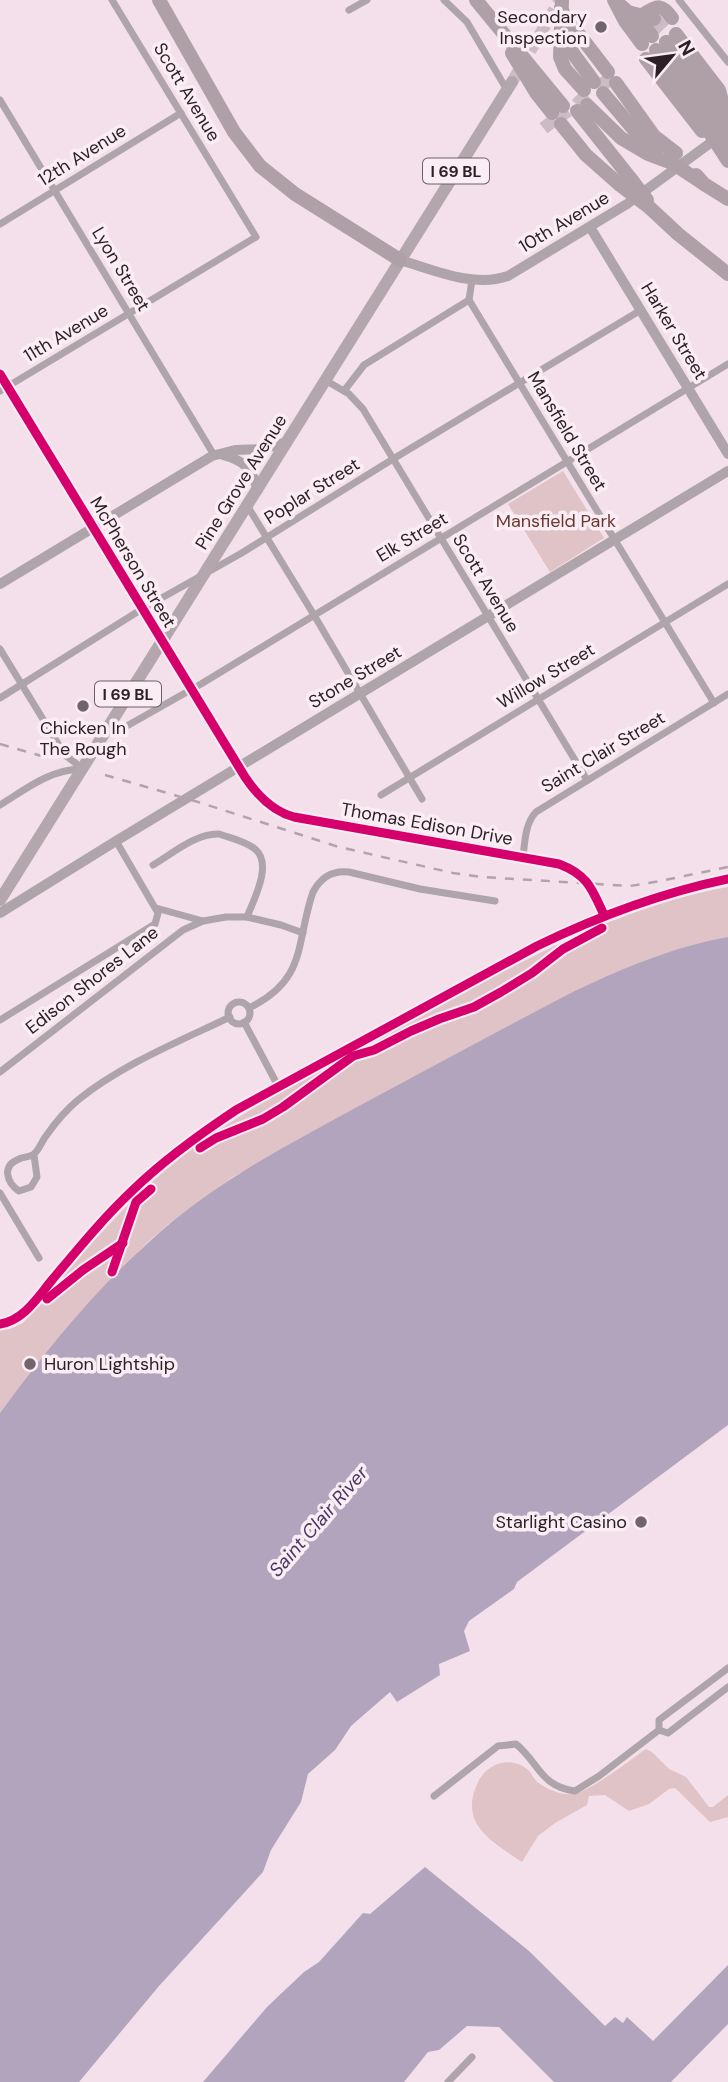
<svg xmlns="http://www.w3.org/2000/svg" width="728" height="2082" viewBox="0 0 728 2082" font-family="'DM Sans',sans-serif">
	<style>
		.green { fill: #e0c3c6 }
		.water { fill: #b2a4bd }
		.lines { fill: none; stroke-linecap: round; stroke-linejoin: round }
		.primary-tunnel { stroke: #ccbac4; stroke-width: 12; stroke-dasharray: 12 6; stroke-linecap: butt }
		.highway-tunnel { stroke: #ccbac4; stroke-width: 14; stroke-dasharray: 14 7; stroke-linecap: butt }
		.street { stroke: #aea4a9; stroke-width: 7 }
		.secondary { stroke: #afa4a9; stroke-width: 10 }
		.primary { stroke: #b3a6ac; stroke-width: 12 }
		.highway { stroke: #afa0a7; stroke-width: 14 }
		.rail { stroke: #b0a4aa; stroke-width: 2.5; stroke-dasharray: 9 9; stroke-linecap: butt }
		.highway-bridge { stroke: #afa0a7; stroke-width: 14 }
		.cycleway-casing { stroke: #fbedf4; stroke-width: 13 }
		.cycleway { stroke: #d6006c; stroke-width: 9 }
		.poi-dot { fill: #73636c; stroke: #fbedf4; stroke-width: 2.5 }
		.labels { text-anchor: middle; stroke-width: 7; stroke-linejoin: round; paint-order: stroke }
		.shield { fill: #fbedf4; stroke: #6b5e64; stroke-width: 2 }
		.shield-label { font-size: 16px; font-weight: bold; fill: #2d2027 }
		.poi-label { font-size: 18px; fill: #2d2027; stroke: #fbedf4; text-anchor: end }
		.street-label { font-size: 18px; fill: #2d2027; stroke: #fbedf4 }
		.park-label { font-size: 18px; fill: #6c3632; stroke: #fbedf4 }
		.water-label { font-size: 19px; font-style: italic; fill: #4b3764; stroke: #fbedf4 }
	</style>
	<rect width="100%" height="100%" fill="#f4e0eb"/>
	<g class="green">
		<polygon points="563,471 604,538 550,572 508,504"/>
		<path d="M 728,887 L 728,937 L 659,956 L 233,1177 C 204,1197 174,1218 148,1242 C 92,1295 46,1352 0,1413 L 0,1330 L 10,1329 L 23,1323 C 73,1265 120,1206 180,1158 C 244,1108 318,1072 389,1034 C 497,975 605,909 728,887 Z"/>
		<path d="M 646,1749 L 652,1752 L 669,1769 L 686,1777 L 709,1807 L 713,1807 L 728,1795 L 728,1817 L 710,1822 L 675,1788 L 669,1789 L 649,1804 L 629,1811 L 605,1795 L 589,1796 L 587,1805 L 555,1823 L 538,1836 L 522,1862 C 506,1851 481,1837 474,1818 C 470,1805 472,1795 478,1782 C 486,1764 510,1755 527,1769 C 531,1772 533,1778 537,1782 C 548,1790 564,1797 577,1793 C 593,1789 630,1760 646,1749 Z"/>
	</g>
	<g class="water">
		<path d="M 728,937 L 728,1425 L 517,1582 L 514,1589 L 469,1621 L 464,1631 L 470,1651 L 439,1664 L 440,1675 L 397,1702 L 390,1692 L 351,1726 L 335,1750 L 308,1774 L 301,1802 L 271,1850 L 263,1872 L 159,1986 L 79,2082 L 0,2082 L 0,1413 C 45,1352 92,1293 149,1242 C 210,1185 284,1147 357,1107 C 427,1070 496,1032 567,995 C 618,970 672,947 728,937 Z"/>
		<polygon points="425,1867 529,1951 605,2026 615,2017 623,2023 627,2017 653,2041 728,1965 728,2024 671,2082 554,2082 499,2027 467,2026 439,2050 428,2052 404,2082 203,2082 267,2007 304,1972 319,1962 363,1913 370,1914"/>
	</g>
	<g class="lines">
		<polyline class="primary-tunnel" points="512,82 560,0"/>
		<g class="highway-tunnel">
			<polyline points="654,19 671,37"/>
			<polyline points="601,77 609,88"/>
			<polyline points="577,95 587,105"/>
			<polyline points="558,109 566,120"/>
			<polyline points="545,119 553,129"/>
		</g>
		<g class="street">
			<polyline points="444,0 467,22 507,90"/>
			<polyline points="679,0 728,62"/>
			<polyline points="349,10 367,0"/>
			<polyline points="0,100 214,455"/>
			<polyline points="0,224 181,113"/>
			<polyline points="472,280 469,300 714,703"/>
			<polyline points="325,380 349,394 363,409 587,780"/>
			<polyline points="0,391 256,237 112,0"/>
			<polyline points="344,391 364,365 469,300"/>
			<polyline points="248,507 314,615 422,799"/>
			<polyline points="0,649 65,755 82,768"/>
			<polyline points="0,698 142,609 240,554 393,459 641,310"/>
			<polyline points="110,724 125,727 201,684 728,364"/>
			<path d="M 239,767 C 252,788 265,806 289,815 L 537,859 L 559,864 L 578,874 L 589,884 L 604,915"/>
			<polyline points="381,795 728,584"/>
			<path d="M 0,805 C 26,789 49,770 81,769"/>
			<path d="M 523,857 C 525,841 525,824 536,812 L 728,694"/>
			<path d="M 153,865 C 172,854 196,833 219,834 C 230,838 245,841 255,849 C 273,864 254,899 247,917"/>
			<polyline points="156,908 203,921 226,917 247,917 281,925 303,933"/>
			<circle cx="239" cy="1013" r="11"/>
			<path d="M 249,1008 C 308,979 295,944 313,892 C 321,877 333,870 349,872 L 420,889 L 495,901"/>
			<polyline points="0,1020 155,924 158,913 116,841"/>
			<polyline points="244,1022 278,1086"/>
			<polyline points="0,1072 183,930 203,921"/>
			<path d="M 34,1155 L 37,1177 L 31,1187 L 19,1191 C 7,1183 1,1166 19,1159 C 23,1157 30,1157 34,1154 C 39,1150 42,1141 46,1136 C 55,1123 66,1110 78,1100 C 121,1065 180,1041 230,1017"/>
			<polyline points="0,1193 39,1258"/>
			<polyline points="659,1730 668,1733 728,1687"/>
			<path d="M 434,1796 L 498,1746 L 516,1744 C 540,1764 540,1786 575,1791 L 599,1776 L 659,1730 L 659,1720 L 728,1668"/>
			<polyline points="448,2082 472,2057"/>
		</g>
		<g class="secondary">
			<polyline points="590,227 728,454"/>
			<path d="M 400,260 C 434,270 473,288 508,276 L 627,204 L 728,130"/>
			<polyline points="0,374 239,767"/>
			<path d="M 223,455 C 245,461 251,468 258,490"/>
			<polyline points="0,584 212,456 235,450 263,449 287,442"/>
			<polyline points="0,913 116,841 728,471"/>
			<path d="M 0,1324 C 24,1320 37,1298 52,1280 C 78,1249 104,1217 134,1189 C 165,1159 200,1134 236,1110 L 537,946 C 599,916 661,893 728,879"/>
		</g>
		<path class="primary" d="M 0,900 C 171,627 343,355 512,82"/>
		<g class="highway">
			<polyline points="159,0 234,132 260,166 295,194 400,260"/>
			<polyline points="476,0 563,106"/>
			<polyline points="562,0 560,57 565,69 584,90"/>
			<polyline points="614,0 625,21 642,44"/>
			<polyline points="620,5 628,12 654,19"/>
			<polyline points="561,8 564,15 608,72"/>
			<path d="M 644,14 C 659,5 661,4 672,18"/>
			<polyline points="630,16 639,20 652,36"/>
			<polyline points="565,32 572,52 594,82"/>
			<polyline points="676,34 719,90 728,123"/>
			<polyline points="666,42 709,99 719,118"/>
			<polyline points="656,50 711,124"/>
			<polyline points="512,53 537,94 552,113"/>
			<polyline points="646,59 702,131"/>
			<polyline points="616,83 654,136 676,153"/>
			<polyline points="603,93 640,137 656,152"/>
			<polyline points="587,105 621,138 648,154 672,163"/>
			<polyline points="577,111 631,179"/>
			<polyline points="561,124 586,155 620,185"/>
			<polyline points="696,175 704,184 728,199"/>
			<polyline points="650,208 678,234 728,274"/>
		</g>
		<g class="rail">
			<polyline points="0,744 52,759"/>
			<polyline points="105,775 198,802 339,847 453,873 482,877 630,886 660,881 728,867"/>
		</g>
		<g class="highway-bridge">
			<polyline points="715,121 728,146"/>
			<polyline points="706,127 728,161"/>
			<polyline points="666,159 704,184"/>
			<polyline points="631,179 647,200"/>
			<polyline points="620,185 650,208"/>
		</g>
		<defs>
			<g id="cycleway">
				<path d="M 0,374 L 245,777 C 257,795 272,811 294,817 L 559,864 C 588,875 592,889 604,915"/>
				<polyline points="200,1148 216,1138 263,1119 283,1107 353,1056 374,1050 411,1031 439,1019 474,1007 501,992 532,973 563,949 602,928"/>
				<polyline points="112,1272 136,1202 151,1189"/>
				<polyline points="47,1299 83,1270 123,1243"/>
				<path d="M 0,1324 C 24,1320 37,1298 52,1280 C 78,1249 104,1217 134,1189 C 165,1159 200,1134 236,1110 L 537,946 C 599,916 661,893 728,879"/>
			</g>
		</defs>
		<use href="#cycleway" class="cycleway-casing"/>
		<use href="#cycleway" class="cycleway"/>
	</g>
	<g class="poi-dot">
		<circle cx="601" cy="27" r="7"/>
		<circle cx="83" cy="706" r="7"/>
		<circle cx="30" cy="1364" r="7"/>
		<circle cx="641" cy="1522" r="7"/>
	</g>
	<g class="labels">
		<g class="shield">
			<rect x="423" y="158.5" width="66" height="25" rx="5"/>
			<rect x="95" y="681.5" width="66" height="25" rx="5"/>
		</g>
		<g class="shield-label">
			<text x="456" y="177">I 69 BL</text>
			<text x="128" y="700">I 69 BL</text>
		</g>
		<g class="poi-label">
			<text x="587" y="23">Secondary<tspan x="587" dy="21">Inspection</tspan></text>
			<text x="83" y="734" text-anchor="middle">Chicken In<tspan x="83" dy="21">The Rough</tspan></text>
			<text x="44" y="1370" text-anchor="start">Huron Lightship</text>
			<text x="627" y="1528">Starlight Casino</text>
		</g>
		<g class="street-label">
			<text transform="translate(187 92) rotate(59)" y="6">Scott Avenue</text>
			<text transform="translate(82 155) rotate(-32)" y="6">12th Avenue</text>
			<text transform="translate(564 222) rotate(-31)" y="6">10th Avenue</text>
			<text transform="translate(121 269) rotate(59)" y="6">Lyon Street</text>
			<text transform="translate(674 331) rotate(59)" y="6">Harker Street</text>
			<text transform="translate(66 333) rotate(-31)" y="6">11th Avenue</text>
			<text transform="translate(567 431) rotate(59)" y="6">Mansfield Street</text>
			<text transform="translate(241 482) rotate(-58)" y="6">Pine Grove Avenue</text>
			<text transform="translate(312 491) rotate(-32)" y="6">Poplar Street</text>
			<text transform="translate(412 537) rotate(-31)" y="6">Elk Street</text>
			<text transform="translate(133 562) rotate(59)" y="6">McPherson Street</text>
			<text transform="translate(486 583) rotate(59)" y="6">Scott Avenue</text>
			<text transform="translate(546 676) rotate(-31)" y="6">Willow Street</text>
			<text transform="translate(355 677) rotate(-31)" y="6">Stone Street</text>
			<text transform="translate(603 752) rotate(-31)" y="6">Saint Clair Street</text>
			<text transform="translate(427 824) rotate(10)" y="6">Thomas Edison Drive</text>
			<text transform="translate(92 980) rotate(-38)" y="6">Edison Shores Lane</text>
		</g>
		<g class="park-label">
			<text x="556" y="527">Mansfield Park</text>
		</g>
		<g class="water-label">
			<text transform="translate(318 1521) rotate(-49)" y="7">Saint Clair River</text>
		</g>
	</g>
	<g transform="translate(672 56) rotate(61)" stroke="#fbedf4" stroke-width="5" paint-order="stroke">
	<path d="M0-5L12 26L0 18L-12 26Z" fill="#2d2027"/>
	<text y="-10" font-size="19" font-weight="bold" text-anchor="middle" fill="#2d2027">N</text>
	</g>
</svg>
